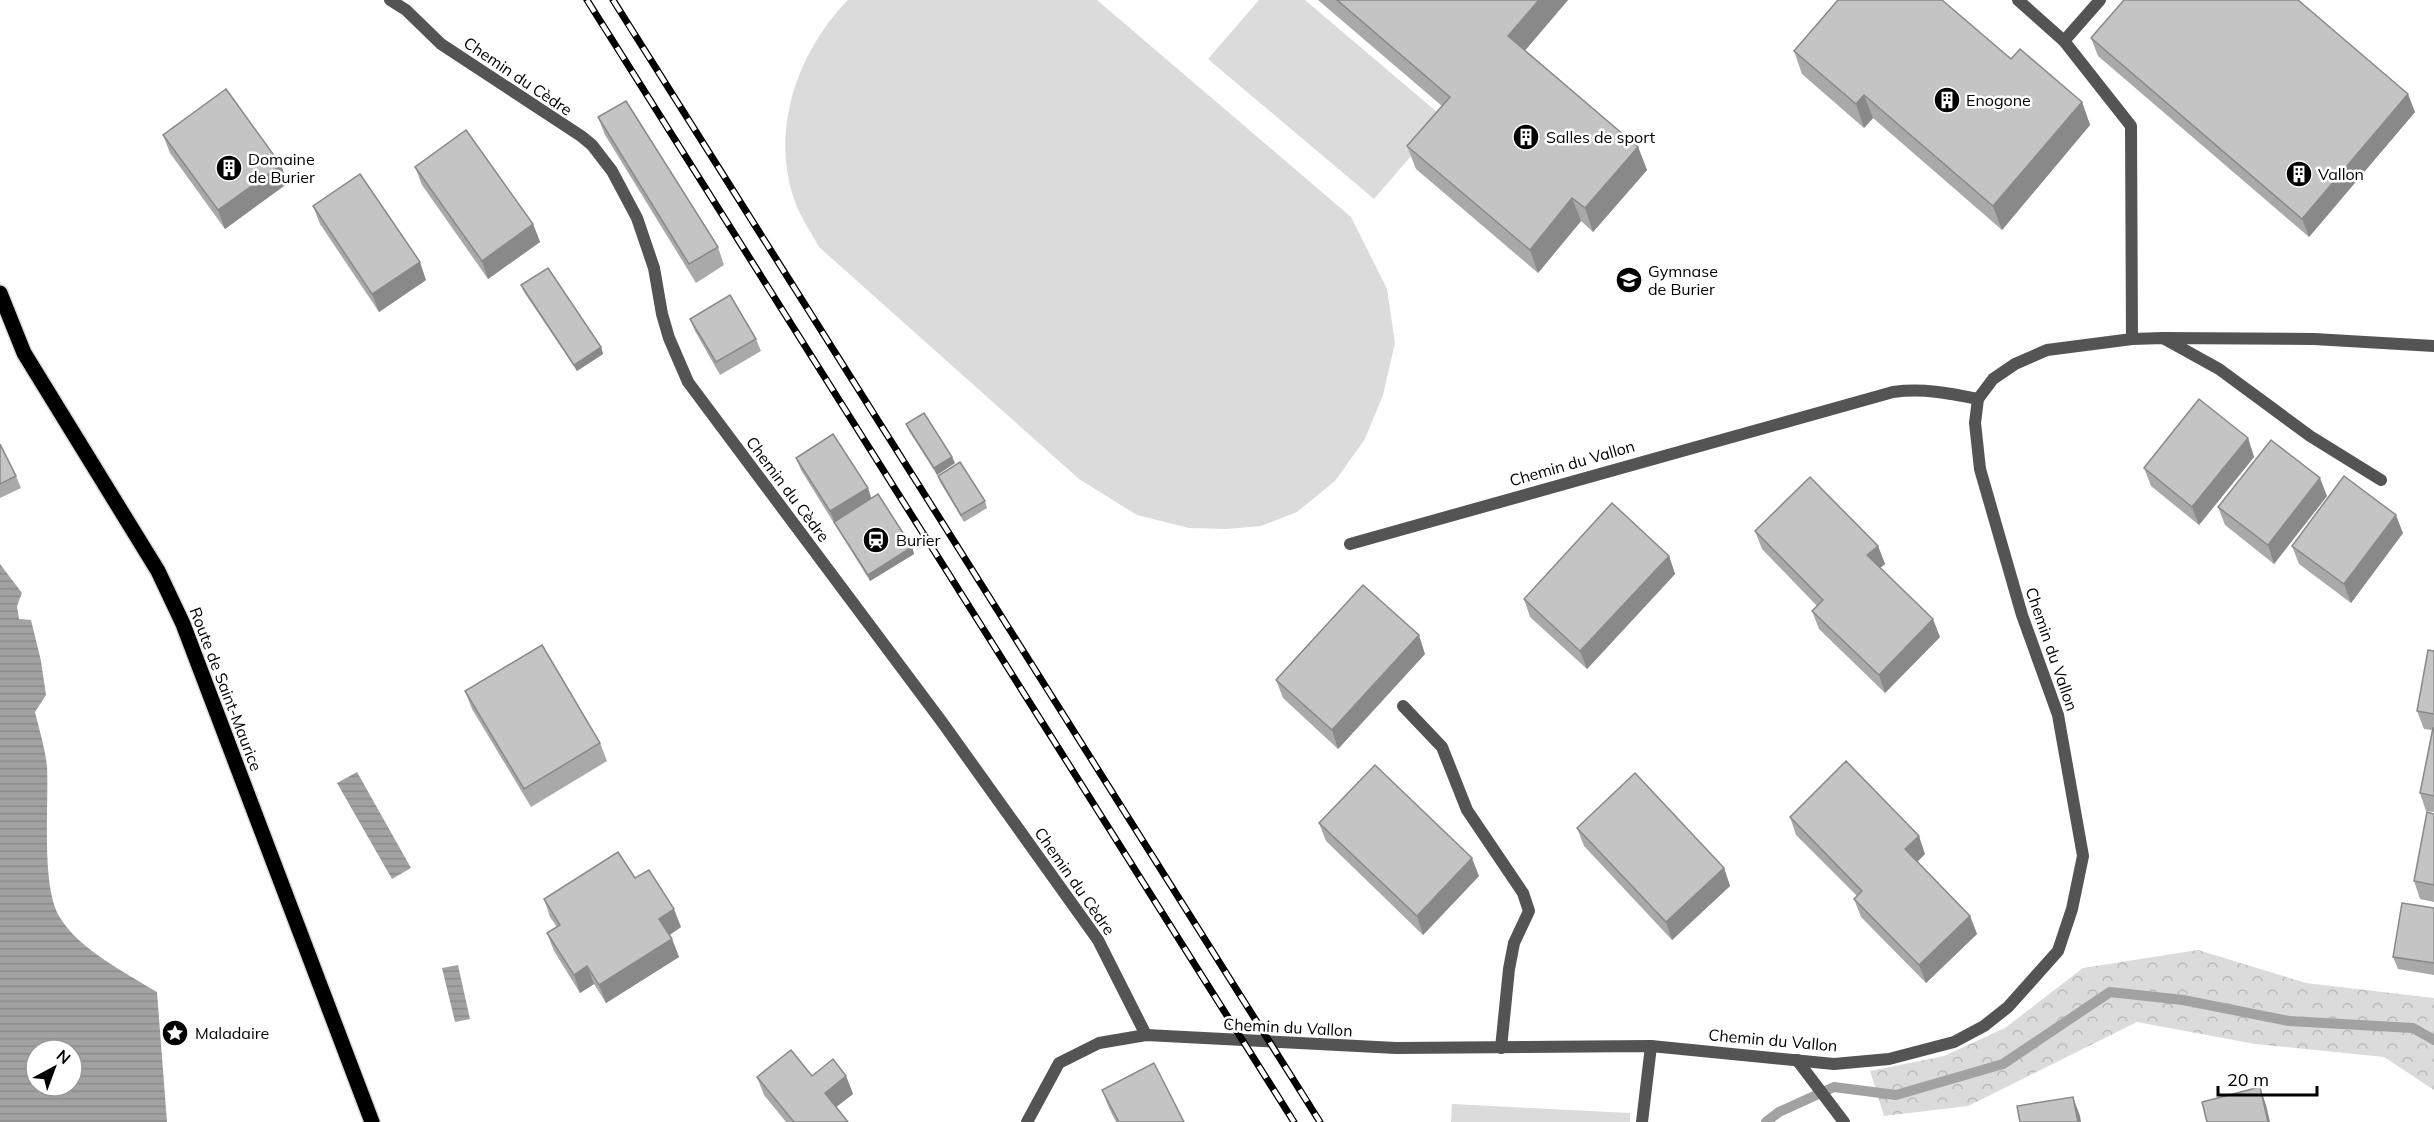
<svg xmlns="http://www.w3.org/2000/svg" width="2434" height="1122" viewBox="0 0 2434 1122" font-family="Mulish,sans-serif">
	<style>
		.forest { fill: url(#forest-crowns) }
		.park { fill: #dbdbdb }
		.water { fill: url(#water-rules); fill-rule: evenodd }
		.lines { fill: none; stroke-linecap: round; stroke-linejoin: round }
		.stream { stroke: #a2a2a2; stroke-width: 10 }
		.primary-casing { stroke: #dbdbdb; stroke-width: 18 }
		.service { stroke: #545454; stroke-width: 12 }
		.minor { stroke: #545454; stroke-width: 12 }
		.primary { stroke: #000; stroke-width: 15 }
		.rail-casing { stroke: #000; stroke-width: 7 }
		.rail { stroke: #fff; stroke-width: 4.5; stroke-dasharray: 14; stroke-linecap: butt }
		.wall { fill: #a9a9a9 }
		.shaded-wall { fill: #898989 }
		.building { fill: #c4c4c4; stroke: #898989; stroke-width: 1.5 }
		.labels { text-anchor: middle; stroke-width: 5; stroke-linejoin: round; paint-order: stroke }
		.street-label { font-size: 16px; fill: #000; stroke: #fff }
		.poi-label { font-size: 16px; fill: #000; stroke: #fff; text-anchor: start }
	</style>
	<defs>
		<pattern id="forest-crowns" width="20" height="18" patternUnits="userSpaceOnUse" patternTransform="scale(1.5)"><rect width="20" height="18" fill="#dbdbdb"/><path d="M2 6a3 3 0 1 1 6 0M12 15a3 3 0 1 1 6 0" fill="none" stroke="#bababa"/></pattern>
		<pattern id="water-rules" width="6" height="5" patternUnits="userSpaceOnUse" patternTransform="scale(1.5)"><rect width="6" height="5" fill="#a2a2a2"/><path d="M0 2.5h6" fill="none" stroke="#8a8a8a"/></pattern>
	</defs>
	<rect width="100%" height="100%" fill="#fff"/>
	<polygon class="forest" points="2198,950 2306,983 2434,998 2434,1090 2384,1057 2255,1044 2137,1022 1968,1106 1884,1116 1870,1071 1944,1056 2005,1028 2083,968"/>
	<g class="park">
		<path d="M 848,0 L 1097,0 L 1351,217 L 1387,289 L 1395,343 L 1383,395 L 1365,439 L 1335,481 L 1297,512 L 1261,526 L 1226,529 L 1189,528 L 1137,515 L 1079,479 L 819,247 C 812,234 803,221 797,207 C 768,135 796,53 848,0 Z"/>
		<polygon points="1259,0 1305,0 1444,118 1374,199 1208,59"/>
		<polygon points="1452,1104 1630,1113 1630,1122 1451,1122"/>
	</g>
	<g class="water">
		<path d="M 0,564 L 22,593 L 17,606 L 19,619 L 31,620 L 41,661 L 46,695 L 35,712 C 39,729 45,748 47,766 C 49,805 41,885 59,916 C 78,949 126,973 157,992 L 167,1122 L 0,1122 ZM 36,1050 L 72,1050 L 72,1086 L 36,1086 Z"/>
		<polygon points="357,772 411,868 392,879 337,783"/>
		<polygon points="458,965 470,1019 455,1022 442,968"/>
	</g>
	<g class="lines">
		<polyline class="stream" points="1766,1122 1779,1112 1834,1087 1896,1095 2003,1064 2110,992 2183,1000 2289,1021 2413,1028 2434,1040"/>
		<defs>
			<polyline id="primary" points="0,293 24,353 158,571 183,624 372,1122"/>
		</defs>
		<use href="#primary" class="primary-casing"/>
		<g class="service">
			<polyline points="2018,0 2064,41 2100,0"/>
			<polyline points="2064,41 2131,126 2132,339"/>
			<polyline points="2163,338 2219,369 2310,436 2381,480"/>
			<path d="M 1350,544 L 1893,392 C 1923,388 1948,393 1978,399"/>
			<polyline points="1403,706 1442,747 1467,810 1523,893 1529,911 1514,943 1509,969 1501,1048"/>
			<polyline points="1642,1122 1651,1046"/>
		</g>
		<g class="minor">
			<polyline points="390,0 406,10 441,44 581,136 592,145 612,171 637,218 654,268 662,314 669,338 688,382 942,722 1098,940 1146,1035"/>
			<polyline points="1797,1060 1844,1122"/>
			<polyline points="1027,1122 1059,1063 1099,1043 1146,1035 1396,1048 1651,1046 1834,1064 1889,1059 1954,1042 1984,1026 2008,1007 2058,951 2072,909 2083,856 2058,715 2022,615 1980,469 1975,423 1978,399 1993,379 2015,364 2047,350 2132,339 2163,338 2314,339 2434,346"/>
		</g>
		<use href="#primary" class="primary"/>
		<defs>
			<g id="rail">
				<polyline points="587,0 1294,1122"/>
				<polyline points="613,0 1320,1122"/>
			</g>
		</defs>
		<use href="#rail" class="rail-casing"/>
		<use href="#rail" class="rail"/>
	</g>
	<g class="wall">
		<polygon points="1318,0 1568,0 1525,50 1638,147 1647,170 1593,232 1581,221 1538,273 1416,169 1407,146 1442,106"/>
		<polygon points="2091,38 2415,112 2309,237 2098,56"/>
		<polygon points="1794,51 2011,59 2082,102 2090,125 2002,230 1873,118 1864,128 1802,74"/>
		<polygon points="598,117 718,247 724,265 696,283 605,135"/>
		<polygon points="163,135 288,183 225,229 170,153"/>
		<polygon points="415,167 533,224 540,242 488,279 422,185"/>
		<polygon points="313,206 426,280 379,312 320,224"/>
		<polygon points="521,285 601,347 603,354 577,371 524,292"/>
		<polygon points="690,319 756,339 761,351 720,375 695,331"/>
		<polygon points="906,424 952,457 955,463 937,475 909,431"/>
		<polygon points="2248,438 2254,457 2199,525 2151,486 2144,468"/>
		<polygon points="0,444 16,476 21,488 0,498"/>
		<polygon points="796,458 871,498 912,547 914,554 870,581 801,470"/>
		<polygon points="938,476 985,501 987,508 964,522 940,482"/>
		<polygon points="2327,496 2274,564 2225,525 2218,507"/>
		<polygon points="1755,531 1878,546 1885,564 1880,568 1940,637 1885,693 1819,629 1812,611 1817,606 1762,549"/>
		<polygon points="2403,533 2351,603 2299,564 2292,546"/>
		<polygon points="1669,556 1675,574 1587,669 1530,617 1524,599"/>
		<polygon points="2434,651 2434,812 2426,811 2420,793 2432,730 2424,729 2417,711"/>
		<polygon points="1425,654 1338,749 1283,698 1276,680"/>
		<polygon points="465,691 600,743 607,761 531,807 472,709"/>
		<polygon points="2434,814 2434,902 2420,899 2414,881"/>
		<polygon points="1790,817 1925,854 1917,862 1970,916 1977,934 1926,983 1861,917 1854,899 1857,896 1796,835"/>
		<polygon points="1319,823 1479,876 1423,935 1326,841"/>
		<polygon points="1577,828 1724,868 1730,886 1672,940 1584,846"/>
		<polygon points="544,899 681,927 670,935 672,939 679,957 606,1003 594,984 580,993 554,951 547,933 557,927 550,917"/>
		<polygon points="2434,908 2434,975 2398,969 2393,957"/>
		<polygon points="812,1076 846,1076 853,1094 836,1107 848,1122 786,1122 764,1095 757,1077"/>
		<polygon points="1102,1090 1184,1122 1116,1122 1109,1108"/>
	</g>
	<g class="shaded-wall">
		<polygon points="1539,0 1568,0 1517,60 1508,36"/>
		<polygon points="2408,94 2415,112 2309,237 2302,219"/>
		<polygon points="1864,95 1873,118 1864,128 1856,104"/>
		<polygon points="2082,102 2090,125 2002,230 1993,206"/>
		<polygon points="1638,147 1647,170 1593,232 1585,208"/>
		<polygon points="281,165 288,183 225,229 218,210"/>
		<polygon points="1572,198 1581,221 1538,273 1530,250"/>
		<polygon points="533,224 540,242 488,279 482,261"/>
		<polygon points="420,262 426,280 379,312 372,294"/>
		<polygon points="601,347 603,354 577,371 574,365"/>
		<polygon points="2248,438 2254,457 2199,525 2192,507"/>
		<polygon points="952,457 955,463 937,475 934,468"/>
		<polygon points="2320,478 2327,496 2274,564 2268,545"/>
		<polygon points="868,488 872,500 835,524 830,511"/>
		<polygon points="2396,515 2403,533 2351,603 2344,584"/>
		<polygon points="1878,546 1885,564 1874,573 1867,555"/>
		<polygon points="912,547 914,554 870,581 868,575"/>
		<polygon points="1669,556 1675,574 1587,669 1580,651"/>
		<polygon points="1933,619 1940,637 1885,693 1879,675"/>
		<polygon points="1419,635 1425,654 1338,749 1332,730"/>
		<polygon points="1919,836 1925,854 1912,867 1905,849"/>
		<polygon points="1472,858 1479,876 1423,935 1417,916"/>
		<polygon points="1724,868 1730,886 1672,940 1666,922"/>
		<polygon points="674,909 681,927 666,937 659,919"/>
		<polygon points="1970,916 1977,934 1926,983 1919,965"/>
		<polygon points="672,939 679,957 606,1003 599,985"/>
		<polygon points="587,966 594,984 580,993 574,975"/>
		<polygon points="846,1076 853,1094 831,1111 825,1093"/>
		<polygon points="2260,1087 2266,1105 2270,1122 2268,1122"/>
		<polygon points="2073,1097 2080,1116 2081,1122 2078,1122"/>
	</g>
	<g class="building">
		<polygon points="1337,0 1539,0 1508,36 1638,147 1585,208 1572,198 1530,250 1407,146 1450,97"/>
		<polygon points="1838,0 1942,0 2011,59 2020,49 2082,102 1993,206 1864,95 1856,104 1794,51"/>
		<polygon points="2124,0 2298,0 2408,94 2302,219 2091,38"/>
		<polygon points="226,89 281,165 218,210 163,135"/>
		<polygon points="626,101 718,247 689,264 598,117"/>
		<polygon points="466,130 533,224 482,261 415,167"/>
		<polygon points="360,174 420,262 372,294 313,206"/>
		<polygon points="548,268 601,347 574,365 521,285"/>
		<polygon points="730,295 756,339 716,362 690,319"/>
		<polygon points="2199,399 2248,438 2192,507 2144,468"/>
		<polygon points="924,413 952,457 934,468 906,424"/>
		<polygon points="833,434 868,488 830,511 796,458"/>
		<polygon points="2271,440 2320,478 2268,545 2218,507"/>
		<polygon points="0,444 16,476 0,484"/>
		<polygon points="960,462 985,501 961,515 938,476"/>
		<polygon points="2344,476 2396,515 2344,584 2292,546"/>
		<polygon points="1810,477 1878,546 1867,555 1933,619 1879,675 1812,611 1823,600 1755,531"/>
		<polygon points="878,494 912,547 868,575 834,522"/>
		<polygon points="1612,503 1669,556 1580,651 1524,599"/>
		<polygon points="1363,585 1419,635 1332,730 1276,680"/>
		<polygon points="542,645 600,743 524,789 465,691"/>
		<polygon points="2428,650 2434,651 2434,714 2417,711"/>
		<polygon points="2433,728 2434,728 2434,796 2420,793"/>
		<polygon points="1846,761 1919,836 1905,849 1970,916 1919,965 1854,899 1862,891 1790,817"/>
		<polygon points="1375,765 1472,858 1417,916 1319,823"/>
		<polygon points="1635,773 1724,868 1666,922 1577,828"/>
		<polygon points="2427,812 2434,814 2434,885 2414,881"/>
		<polygon points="618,852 635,878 649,870 674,909 659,919 672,939 599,985 587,966 574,975 547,933 560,925 544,899"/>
		<polygon points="2402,903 2434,908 2434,963 2393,957"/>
		<polygon points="791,1050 812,1076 833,1059 846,1076 825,1093 848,1122 794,1122 757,1077"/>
		<polygon points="1154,1063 1184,1122 1119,1122 1102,1090"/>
		<polygon points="2260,1087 2268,1122 2207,1122 2202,1102"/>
		<polygon points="2073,1097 2078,1122 2020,1122 2017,1106"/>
	</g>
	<defs>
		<symbol id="building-disc" viewBox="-11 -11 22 22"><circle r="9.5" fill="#000" stroke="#fff"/><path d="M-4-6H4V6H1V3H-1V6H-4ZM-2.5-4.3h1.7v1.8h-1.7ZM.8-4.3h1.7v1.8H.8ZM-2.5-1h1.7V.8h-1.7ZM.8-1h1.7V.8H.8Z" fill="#fff"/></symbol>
		<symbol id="university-disc" viewBox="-11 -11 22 22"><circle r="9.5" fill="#000" stroke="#fff"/><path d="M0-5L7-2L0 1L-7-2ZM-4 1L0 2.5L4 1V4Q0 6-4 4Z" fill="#fff"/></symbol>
		<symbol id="station-disc" viewBox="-11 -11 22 22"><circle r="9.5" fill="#000" stroke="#fff"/><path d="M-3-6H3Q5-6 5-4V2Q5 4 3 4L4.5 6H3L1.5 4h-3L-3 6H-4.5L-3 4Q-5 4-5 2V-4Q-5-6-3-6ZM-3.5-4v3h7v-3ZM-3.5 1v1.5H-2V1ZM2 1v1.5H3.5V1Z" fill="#fff"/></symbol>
		<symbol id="sight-disc" viewBox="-11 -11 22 22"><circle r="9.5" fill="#000" stroke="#fff"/><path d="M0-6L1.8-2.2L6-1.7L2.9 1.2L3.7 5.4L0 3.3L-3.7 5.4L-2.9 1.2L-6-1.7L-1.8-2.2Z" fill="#fff"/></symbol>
	</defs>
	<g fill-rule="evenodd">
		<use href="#building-disc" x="1932" y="85" width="30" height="30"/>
		<use href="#building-disc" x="1511" y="122" width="30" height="30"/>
		<use href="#building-disc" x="214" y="153" width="30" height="30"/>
		<use href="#building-disc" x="2284" y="159" width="30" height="30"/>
		<use href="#university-disc" x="1614" y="265" width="30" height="30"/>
		<use href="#station-disc" x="861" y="525" width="30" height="30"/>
		<use href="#sight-disc" x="160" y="1018" width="30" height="30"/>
	</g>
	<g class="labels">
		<g class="street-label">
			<text transform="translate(518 76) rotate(34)" y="6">Chemin du Cèdre</text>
			<text transform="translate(1572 463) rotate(-16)" y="6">Chemin du Vallon</text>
			<text transform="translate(788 489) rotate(53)" y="6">Chemin du Cèdre</text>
			<text transform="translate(2052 649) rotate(71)" y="6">Chemin du Vallon</text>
			<text transform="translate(226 689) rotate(69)" y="6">Route de Saint-Maurice</text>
			<text transform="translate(1075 881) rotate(55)" y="6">Chemin du Cèdre</text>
			<text transform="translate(1288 1027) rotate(3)" y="6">Chemin du Vallon</text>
			<text transform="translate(1773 1040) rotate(5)" y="6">Chemin du Vallon</text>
		</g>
		<g class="poi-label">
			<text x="1966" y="106">Enogone</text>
			<text x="1546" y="143">Salles de sport</text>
			<text x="248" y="165">Domaine<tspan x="248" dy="18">de Burier</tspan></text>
			<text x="2318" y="180">Vallon</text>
			<text x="1648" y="277">Gymnase<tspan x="1648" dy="18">de Burier</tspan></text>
			<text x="896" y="546">Burier</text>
			<text x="195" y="1039">Maladaire</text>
		</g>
	</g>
	<g transform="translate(54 1068) rotate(41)"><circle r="28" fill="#ffffff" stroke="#999999" stroke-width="1.5"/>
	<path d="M0-4.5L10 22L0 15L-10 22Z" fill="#000000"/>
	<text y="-9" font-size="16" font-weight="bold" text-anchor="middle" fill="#000000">N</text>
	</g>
	<path d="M2218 1086v9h99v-9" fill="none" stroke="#000000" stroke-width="3"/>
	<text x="2227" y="1086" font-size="18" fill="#000000" stroke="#ffffff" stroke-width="4.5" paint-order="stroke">20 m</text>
</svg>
